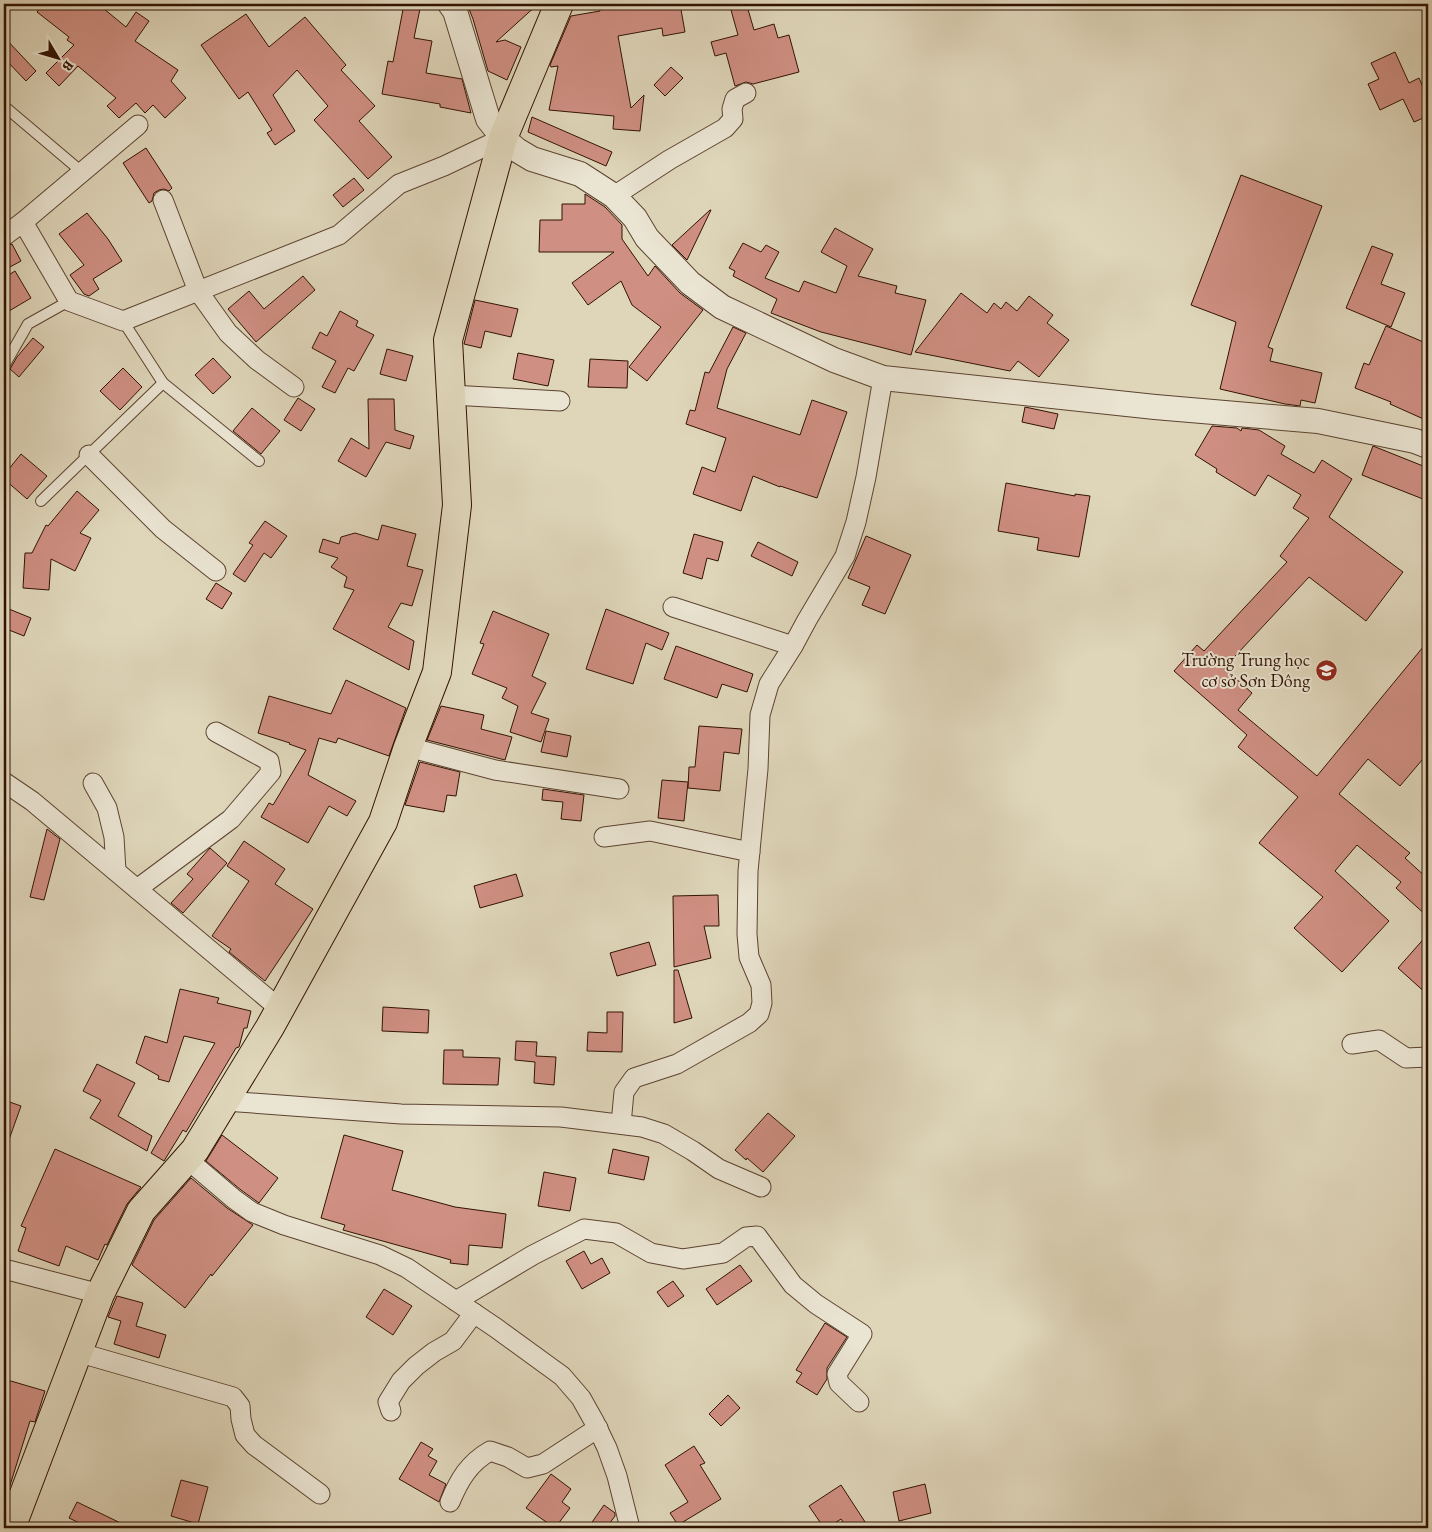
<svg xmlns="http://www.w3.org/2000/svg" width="1432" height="1532" viewBox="0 0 1432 1532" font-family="'EB Garamond',serif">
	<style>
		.building { fill: #cf8f82; stroke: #311202 }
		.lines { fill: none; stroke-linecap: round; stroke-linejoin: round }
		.service-casing { stroke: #5c4330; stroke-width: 12 }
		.minor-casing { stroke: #5c4330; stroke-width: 21 }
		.tertiary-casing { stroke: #5c4330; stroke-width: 26 }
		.primary-casing { stroke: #311202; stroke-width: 30 }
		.service { stroke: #eae4d2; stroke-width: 10 }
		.minor { stroke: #eae4d2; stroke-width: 19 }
		.tertiary { stroke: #eae4d2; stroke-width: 24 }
		.primary { stroke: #dfd6ba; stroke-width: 28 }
		.labels { text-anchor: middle; stroke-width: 4; stroke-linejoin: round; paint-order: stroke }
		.poi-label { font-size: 18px; fill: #311202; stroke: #eae4d2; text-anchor: end }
	</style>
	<rect width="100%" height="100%" fill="#dfd6ba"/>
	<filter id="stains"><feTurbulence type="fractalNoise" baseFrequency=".004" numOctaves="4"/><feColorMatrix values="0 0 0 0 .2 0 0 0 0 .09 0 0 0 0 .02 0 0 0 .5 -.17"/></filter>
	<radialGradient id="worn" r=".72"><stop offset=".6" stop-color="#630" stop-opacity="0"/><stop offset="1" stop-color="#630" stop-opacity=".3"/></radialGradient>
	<g class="building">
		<polygon points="43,4 98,4 126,27 136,12 149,21 135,41 178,70 171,81 186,98 165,118 153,105 145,113 136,103 119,118 107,106 116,98 78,66 59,86 46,73 74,45 67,40 69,37 37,12"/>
		<polygon points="404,4 421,4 414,38 432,41 426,73 462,79 471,113 440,107 440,104 382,94 388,61 393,62"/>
		<polygon points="467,4 538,4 496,42 505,40 521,47 507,80 488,71 473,19"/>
		<polygon points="598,4 680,4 685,32 663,36 662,28 618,36 631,108 644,95 640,131 613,129 614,116 549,110 558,66 551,67 550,65 571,16 600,11"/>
		<polygon points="747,6 754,30 774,24 778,38 789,35 799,72 753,84 746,82 735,86 726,53 715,56 711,42 738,35 731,10"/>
		<polygon points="246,14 269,47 305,17 346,65 341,70 375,106 359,121 392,157 368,179 314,120 328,106 297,70 273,95 295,131 275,145 267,133 272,130 248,92 239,99 201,45"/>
		<polygon points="4,37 36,71 26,81 4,58"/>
		<polygon points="1395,52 1409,83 1419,78 1428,99 1428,116 1414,122 1403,99 1380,110 1368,84 1379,79 1371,63"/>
		<polygon points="671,67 683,78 665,96 654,85"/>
		<polygon points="532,117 612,152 606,166 528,132"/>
		<polygon points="146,148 172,188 169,191 164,189 159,190 154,193 152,201 149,203 123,163"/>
		<polygon points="1241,175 1322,206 1268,347 1273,349 1270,361 1322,373 1315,403 1301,400 1300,406 1285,404 1220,389 1236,322 1191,305"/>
		<polygon points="354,178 364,190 343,207 333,195"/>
		<polygon points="585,194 605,207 622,225 622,239 648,276 655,266 680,293 703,310 647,381 629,367 661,327 632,305 621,281 588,305 572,283 614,252 539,252 540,220 562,220 562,204 585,204"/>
		<polygon points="710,210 711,210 687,260 672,245"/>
		<polygon points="87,213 108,239 122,261 93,279 99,289 89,296 84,294 70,275 84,265 59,234"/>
		<polygon points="835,228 873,249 858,276 897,286 895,293 926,300 911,355 821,332 771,313 777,299 733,276 735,271 729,268 743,243 761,252 766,245 779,252 765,278 799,292 804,281 836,293 847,266 821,252"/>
		<polygon points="12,244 21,261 8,268 4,260 4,247"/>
		<polygon points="1372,246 1393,254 1381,284 1405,293 1391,327 1346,308"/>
		<polygon points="15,271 31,298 4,314 4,278"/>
		<polygon points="303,276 315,290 256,342 228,309 249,291 264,309"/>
		<polygon points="961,293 987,313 994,303 1001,309 1006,302 1017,311 1029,296 1053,315 1047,323 1069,340 1039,377 1018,361 1010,371 915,352"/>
		<polygon points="475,300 518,309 511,337 485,331 481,348 464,344"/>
		<polygon points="340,311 358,321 356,326 374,335 354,371 348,368 335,393 322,387 336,361 312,348 320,332 327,336"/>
		<polygon points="1386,326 1428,344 1428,421 1390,404 1391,402 1355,388 1364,363 1369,365"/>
		<polygon points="733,327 746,333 727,369 717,408 800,435 812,400 847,412 817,498 780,486 780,487 753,476 741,511 693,494 702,467 715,472 726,438 686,424 690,410 695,411 705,372 709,373"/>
		<polygon points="33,338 44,347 19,377 10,369 17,357"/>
		<polygon points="387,349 413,356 406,381 380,374"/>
		<polygon points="518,353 554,360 548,386 513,379"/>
		<polygon points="213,358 231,377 213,394 195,375"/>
		<polygon points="590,359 628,361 627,388 588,387"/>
		<polygon points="123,368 142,387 120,410 100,391"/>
		<polygon points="298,398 315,409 301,431 284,420"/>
		<polygon points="368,399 394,399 395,430 414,436 410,449 386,442 366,477 338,461 351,438 369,449"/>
		<polygon points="1025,407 1058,414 1054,429 1022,422"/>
		<polygon points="252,408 280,431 261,454 233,431"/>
		<polygon points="1212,426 1237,428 1241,431 1242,428 1259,430 1285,446 1281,454 1314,473 1322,460 1352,479 1329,517 1403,572 1366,621 1309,577 1224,668 1252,693 1238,710 1317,776 1428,641 1428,753 1400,786 1368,759 1339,794 1410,853 1405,858 1428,879 1428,917 1396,888 1401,882 1357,845 1335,871 1389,921 1342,972 1294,928 1323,897 1259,843 1298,797 1238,747 1247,735 1174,671 1197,645 1204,651 1287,562 1280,556 1309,518 1293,508 1301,495 1268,475 1255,496 1216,472 1217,469 1195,455"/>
		<polygon points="1373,446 1428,468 1428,501 1362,475"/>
		<polygon points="21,454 47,476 27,499 4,479 4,475"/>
		<polygon points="1006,483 1075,496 1075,494 1090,496 1079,557 1037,550 1039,538 998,531"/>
		<polygon points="77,491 99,510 80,533 91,538 75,571 51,559 49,590 23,588 25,553 32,553 46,525 48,526"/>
		<polygon points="265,521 287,536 271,558 264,553 245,582 233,574 253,545 249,543"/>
		<polygon points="382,525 416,534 407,566 423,570 412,606 401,603 388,627 414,641 409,670 333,629 354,590 344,587 347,577 331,567 338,558 319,552 323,539 339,544 341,537 355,533 378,540"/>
		<polygon points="694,534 723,542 718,561 707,558 702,579 683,573"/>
		<polygon points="866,536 911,555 885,614 862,605 870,587 848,578"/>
		<polygon points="758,542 798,562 792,576 751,556"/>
		<polygon points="216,583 232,593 222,609 206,599"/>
		<polygon points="4,607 31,618 24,636 4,628"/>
		<polygon points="606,609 669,633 662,650 646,643 633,684 586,669"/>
		<polygon points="493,611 549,634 532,676 546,683 531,713 549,719 541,742 510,732 518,706 502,698 507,688 472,674 484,644 480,643"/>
		<polygon points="676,646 753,674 747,692 722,684 717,698 664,679"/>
		<polygon points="346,680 406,708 389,756 338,738 336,743 319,738 308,775 356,801 347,816 329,806 308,843 261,817 269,803 273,805 306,750 289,744 290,743 258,733 269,696 331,714"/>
		<polygon points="441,706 484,715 481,729 512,737 505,760 427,740"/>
		<polygon points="699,726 742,729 739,754 724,752 720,791 688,788 689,767 695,767"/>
		<polygon points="546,731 571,736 567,757 541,752"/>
		<polygon points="420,762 460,772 456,796 447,795 444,812 405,805"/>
		<polygon points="662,780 688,782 684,821 658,818"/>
		<polygon points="543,789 584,795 581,821 561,819 563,802 542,800"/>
		<polygon points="47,829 60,839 44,900 30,897"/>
		<polygon points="244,841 285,869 275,884 313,909 265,981 229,952 231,949 212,936 249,881 227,866"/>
		<polygon points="210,848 227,863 183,913 171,903 193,879 187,874"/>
		<polygon points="516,874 523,896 480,908 474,886"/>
		<polygon points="718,895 719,926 704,926 711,958 674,967 673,896"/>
		<polygon points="1428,934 1428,995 1398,968"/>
		<polygon points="649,942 656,965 617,976 610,953"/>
		<polygon points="674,970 678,970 692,1018 674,1023"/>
		<polygon points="180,989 219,998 217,1003 251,1011 247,1028 244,1028 239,1047 236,1048 186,1132 183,1130 164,1161 151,1153 215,1043 184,1036 169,1082 158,1079 159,1076 136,1063 145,1036 167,1043"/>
		<polygon points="383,1007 429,1010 428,1033 382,1031"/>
		<polygon points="607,1012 623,1012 622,1052 587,1051 588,1032 607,1033"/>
		<polygon points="516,1041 537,1042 536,1056 556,1057 554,1085 534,1083 535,1062 515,1060"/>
		<polygon points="444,1050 463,1050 463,1057 500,1058 498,1085 443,1084"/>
		<polygon points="97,1064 135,1083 118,1116 152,1136 147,1151 90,1118 101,1100 83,1091"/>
		<polygon points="4,1100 21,1106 6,1148 4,1147"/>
		<polygon points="768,1113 795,1136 763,1172 747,1158 746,1160 735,1150"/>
		<polygon points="222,1135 278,1178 259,1203 241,1190 206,1161"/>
		<polygon points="344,1135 403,1151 392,1190 455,1207 506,1214 502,1248 469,1245 468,1265 450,1263 451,1260 343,1230 345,1225 321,1218"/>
		<polygon points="55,1149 141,1187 127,1204 107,1245 105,1244 98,1260 66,1246 59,1266 18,1251 26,1228 21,1226"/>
		<polygon points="613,1149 649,1157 644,1180 608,1173"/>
		<polygon points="544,1172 576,1178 570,1211 538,1206"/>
		<polygon points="191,1178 227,1208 253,1225 212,1276 211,1274 185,1308 132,1265 154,1220"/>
		<polygon points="584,1251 591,1264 602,1258 610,1273 582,1289 566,1261"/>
		<polygon points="740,1265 752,1281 717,1305 706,1289"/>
		<polygon points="673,1281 684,1296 668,1307 657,1292"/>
		<polygon points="384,1289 412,1306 393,1335 366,1317"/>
		<polygon points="117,1296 143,1303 136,1326 166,1335 159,1358 114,1344 121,1321 108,1317"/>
		<polygon points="825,1323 847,1337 827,1368 827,1379 817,1395 796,1382 802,1373 796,1370"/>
		<polygon points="4,1379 45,1391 35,1422 30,1421 7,1495 4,1495"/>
		<polygon points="728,1395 740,1408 721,1426 709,1414"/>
		<polygon points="421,1442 433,1449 428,1456 437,1461 429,1475 446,1484 439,1502 399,1479"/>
		<polygon points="694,1446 705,1463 700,1465 721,1499 678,1525 670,1513 688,1502 665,1465"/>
		<polygon points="551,1474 571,1489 562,1502 570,1508 555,1528 526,1508"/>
		<polygon points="181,1480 208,1487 198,1524 171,1516"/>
		<polygon points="925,1484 931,1513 899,1521 893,1492"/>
		<polygon points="841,1485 869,1528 847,1528 841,1519 827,1528 824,1528 809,1506"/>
		<polygon points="77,1502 131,1528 90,1528 69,1518"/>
		<polygon points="604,1505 615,1513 615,1516 606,1528 588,1528"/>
	</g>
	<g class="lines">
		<defs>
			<g id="service">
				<polyline points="4,106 82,172"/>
				<polyline points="123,321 163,383 259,461"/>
				<polyline points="4,366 28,324 69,301"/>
				<polyline points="41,501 163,383"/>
			</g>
			<g id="minor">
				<polyline points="614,196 669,160 725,128 733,119 732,109 735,99 746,93"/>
				<polyline points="163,200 198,291 228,333 257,360 294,387"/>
				<polyline points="23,222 69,301 123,321 339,235 399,184 444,166 503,138"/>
				<polyline points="4,236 23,222 138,125"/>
				<polyline points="451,395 560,401"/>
				<polyline points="89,455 163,529 216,571"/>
				<polyline points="673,607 793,646"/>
				<polyline points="408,747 495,770 619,789"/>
				<polyline points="4,782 32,801 280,1009"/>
				<polyline points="93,783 107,808 114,837 116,871"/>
				<polyline points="604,837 650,831 750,852"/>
				<polyline points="137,889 231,819 271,772 269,761 216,732"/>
				<polyline points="1352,1044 1379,1040 1406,1058 1428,1057"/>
				<polyline points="225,1101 401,1114 561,1117 642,1127 664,1134 693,1151 719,1169 761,1187"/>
				<polyline points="621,1124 624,1092 634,1078 677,1064 749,1023 759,1014 762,1003 761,985 749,957 747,934 748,871 758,769 760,715 769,684 793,646 807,620 845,556 856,522 866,477 883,378"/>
				<polyline points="187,1159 234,1199 252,1212 284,1225 380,1255 407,1268 496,1328 562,1376 581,1398 595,1423 607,1448 617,1476 630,1528"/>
				<polyline points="4,1269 100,1294"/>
				<polyline points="456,1301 533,1255 584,1229 616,1233 651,1253 683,1259 723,1253 746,1237 757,1236 793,1285 816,1304 862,1334 837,1374 839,1383 859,1402"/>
				<polyline points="77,1352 233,1397 240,1406 241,1419 245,1435 254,1445 320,1494"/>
				<polyline points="391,1411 388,1402 401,1381 416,1366 434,1352 453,1341 474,1313"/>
				<path d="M 450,1502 C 459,1480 469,1463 490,1451 L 508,1457 L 527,1468 L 543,1464 L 598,1428"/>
			</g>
			<polyline id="tertiary" points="450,4 455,11 488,119 503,138 517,150 532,159 580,174 614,196 635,218 647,238 690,283 722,307 834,360 883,378 1155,407 1318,421 1415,441 1428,446"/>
			<polyline id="primary" points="11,1528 100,1294 141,1211 195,1150 270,1027 383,822 408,747 437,672 457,505 448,340 503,138 559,4"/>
		</defs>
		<use href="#service" class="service-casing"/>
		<use href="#minor" class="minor-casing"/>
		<use href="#tertiary" class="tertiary-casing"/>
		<use href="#primary" class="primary-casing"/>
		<use href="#service" class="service"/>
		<use href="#minor" class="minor"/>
		<use href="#tertiary" class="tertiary"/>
		<use href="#primary" class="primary"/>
	</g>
	<defs>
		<symbol id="school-disc" viewBox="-11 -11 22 22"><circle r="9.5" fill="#8f2418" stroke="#eae4d2"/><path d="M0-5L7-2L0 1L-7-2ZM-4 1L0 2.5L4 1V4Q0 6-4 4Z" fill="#fff"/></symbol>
	</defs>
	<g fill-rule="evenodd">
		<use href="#school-disc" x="1314" y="658" width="25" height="25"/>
	</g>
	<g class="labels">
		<g class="poi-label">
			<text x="1310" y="666">Trường Trung học<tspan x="1310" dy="21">cơ sở Sơn Đông</tspan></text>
		</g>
	</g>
	<rect width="1432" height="1532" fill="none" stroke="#dfd6ba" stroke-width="20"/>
	<rect x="5" y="5" width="1422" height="1522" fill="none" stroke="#311202" stroke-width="2.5"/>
	<rect x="10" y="10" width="1412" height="1512" fill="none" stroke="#311202"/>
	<g transform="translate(58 58) rotate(128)" stroke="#eae4d2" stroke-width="4" paint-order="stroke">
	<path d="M0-4L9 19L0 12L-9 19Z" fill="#311202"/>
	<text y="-8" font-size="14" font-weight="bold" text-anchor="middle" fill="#311202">B</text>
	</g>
	<rect width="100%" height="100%" filter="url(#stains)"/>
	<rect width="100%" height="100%" fill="url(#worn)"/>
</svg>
